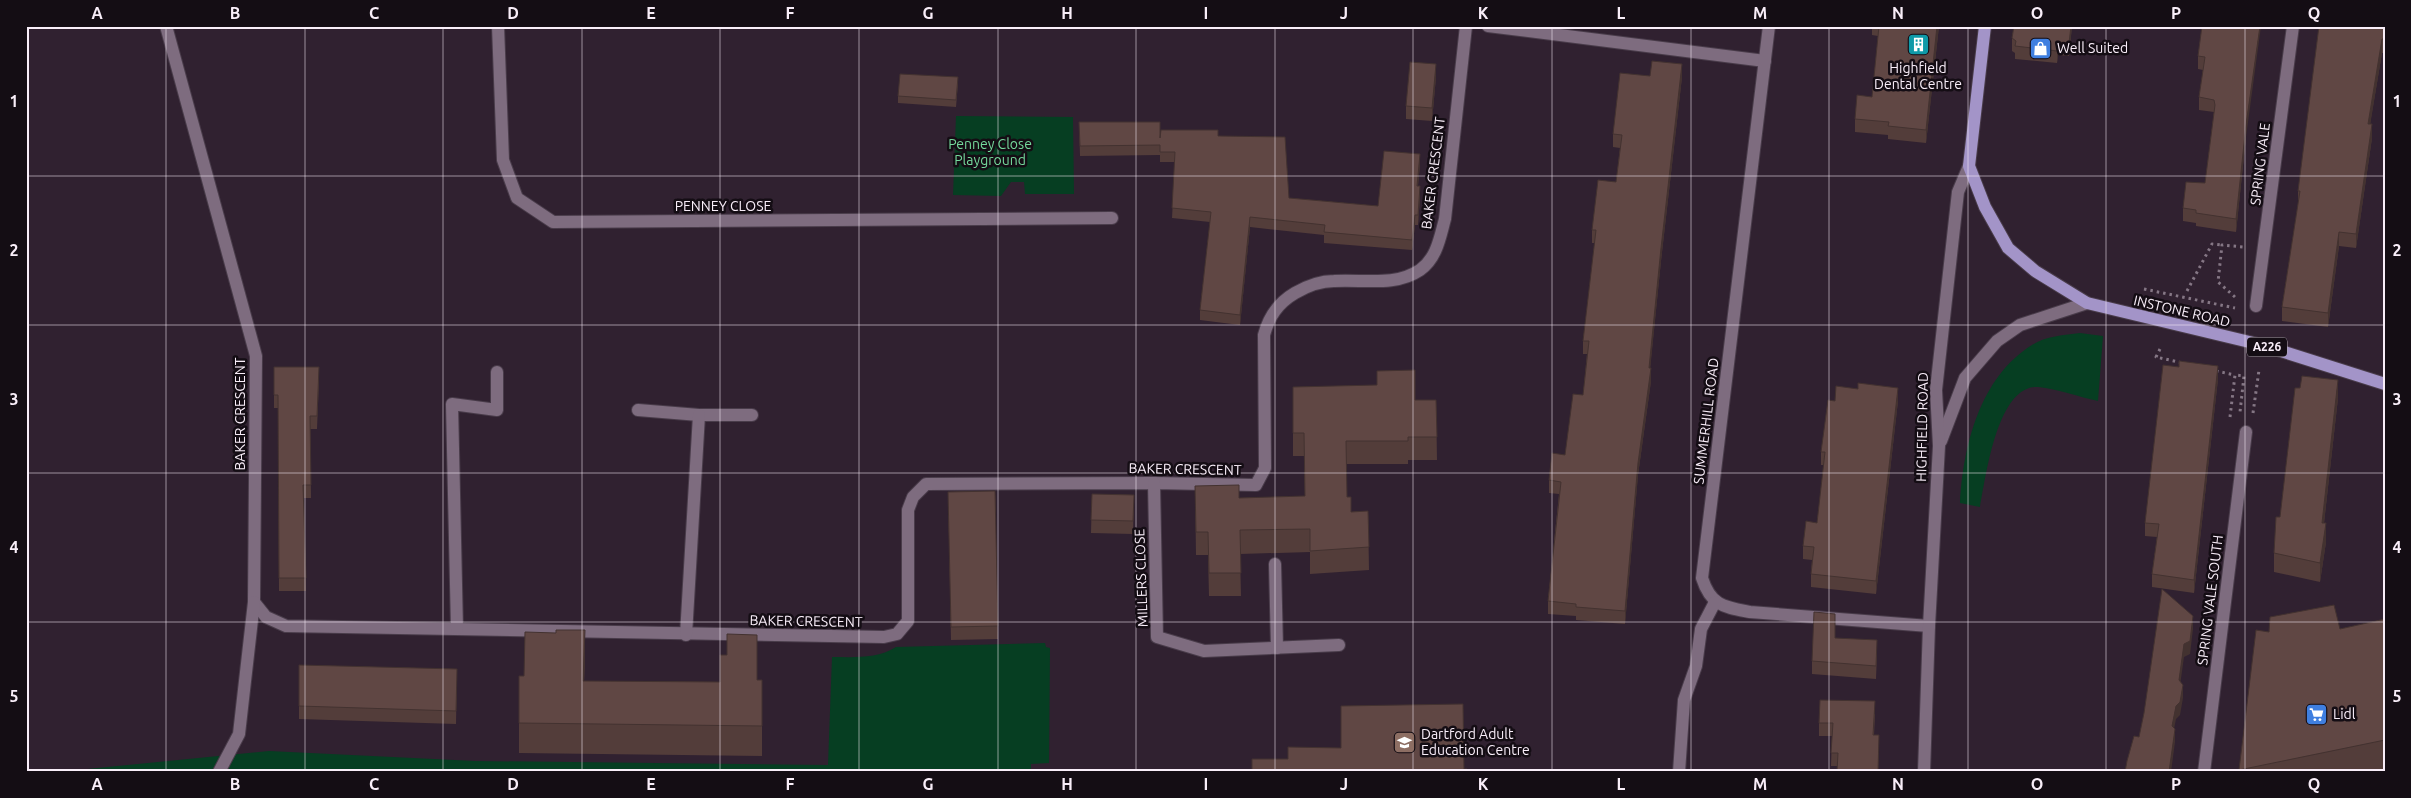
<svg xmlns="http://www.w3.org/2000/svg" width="2411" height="798" viewBox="0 0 2411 798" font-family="Ubuntu,sans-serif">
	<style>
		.green { fill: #063e22 }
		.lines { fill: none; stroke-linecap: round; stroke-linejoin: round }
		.minor-casing { stroke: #493c4a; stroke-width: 14 }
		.major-casing { stroke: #493c4a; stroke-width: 14 }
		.path { stroke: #857785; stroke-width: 3; stroke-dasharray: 2.5 4; stroke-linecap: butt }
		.minor { stroke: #7e6c7f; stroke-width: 12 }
		.major { stroke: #a394c8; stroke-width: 12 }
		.wall { fill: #533d3a }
		.shaded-wall { fill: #433230 }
		.building { fill: #604744; stroke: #433230 }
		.grid { fill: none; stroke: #f9eef9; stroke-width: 1; stroke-opacity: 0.55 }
		.labels { text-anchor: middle; stroke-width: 5; stroke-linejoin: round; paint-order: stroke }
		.shield { fill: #140d14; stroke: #b4aab4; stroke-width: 1 }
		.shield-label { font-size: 12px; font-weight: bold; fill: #f9eef9 }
		.poi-label { font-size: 14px; fill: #f9eef9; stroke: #140d14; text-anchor: start }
		.park-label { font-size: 14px; fill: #75d99c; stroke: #140d14 }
		.street-label { font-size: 14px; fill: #f9eef9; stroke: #140d14 }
		.neatline { fill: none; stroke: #f9eef9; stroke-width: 2 }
		.grid-label { font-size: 16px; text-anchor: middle; font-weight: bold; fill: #f9eef9 }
	</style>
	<rect width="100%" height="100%" fill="#302130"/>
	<g class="green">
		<polygon points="956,116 1073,117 1074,194 1025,194 1024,182 1011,182 1001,196 953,195"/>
		<path d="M 2080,333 L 2103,336 L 2098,401 C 2079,397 2058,389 2038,387 C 1997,385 1986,477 1980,507 L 1960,503 C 1963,446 1980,377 2032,345 C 2046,336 2064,335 2080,333 Z"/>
		<path d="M 1045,643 L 1046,647 L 1050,648 L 1049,763 L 1031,764 L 1031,772 L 57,772 L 269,751 L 475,761 L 828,765 L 832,657 C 854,657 877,659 896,647 Z"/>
	</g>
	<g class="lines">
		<defs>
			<g id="minor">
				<path d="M 166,26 L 256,356 L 254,602 L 266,617 L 286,626 L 884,637 L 897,634 L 908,621 L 908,510 L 913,497 L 926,484 L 1154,483 L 1256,485 L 1265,468 L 1264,335 C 1269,316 1278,303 1295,293 C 1307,286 1320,281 1334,281 C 1363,279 1395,287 1420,270 C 1437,258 1440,237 1445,219 L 1466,26"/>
				<polyline points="498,26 503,160 517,198 553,222 1112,218"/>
				<polyline points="1488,26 1765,61"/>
				<path d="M 1769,26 L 1702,578 C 1711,606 1724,607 1750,612 L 1929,626"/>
				<polyline points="2256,306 2293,26"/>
				<polyline points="638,410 699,415 752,415"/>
				<polyline points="1941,441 1965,378 1997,341 2020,325 2087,303"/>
				<polyline points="1154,483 1157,637 1204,651 1339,645"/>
				<polyline points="1275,564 1277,648"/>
				<polyline points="457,629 452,404 497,410 497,372"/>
				<polyline points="686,635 699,415"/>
				<polyline points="219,772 239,734 254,602"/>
				<polyline points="1679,772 1684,700 1696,666 1701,629 1715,602"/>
				<polyline points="1924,772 1929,626 1939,446 1936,390 1958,192 1969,166"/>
				<polyline points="2204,772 2246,432"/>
			</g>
			<polyline id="major" points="1985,26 1969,166 1985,207 2008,248 2035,271 2087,303 2262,345 2385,384"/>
		</defs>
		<use href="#minor" class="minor-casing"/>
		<use href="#major" class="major-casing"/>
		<g class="path">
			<polyline points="2144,289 2235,308"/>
			<polyline points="2187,291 2212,244 2222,245"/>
			<polyline points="2235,297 2218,282 2222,245 2243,247"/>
			<polyline points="2160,349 2156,357 2183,363"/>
			<polyline points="2216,371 2235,375"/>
			<polyline points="2253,413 2259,370"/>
			<polyline points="2230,417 2235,375 2244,376 2240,412"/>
		</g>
		<use href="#minor" class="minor"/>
		<use href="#major" class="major"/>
	</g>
	<g class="wall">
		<polygon points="1872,26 1939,26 1926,143 1888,139 1888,135 1855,132 1855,119 1872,97 1878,36 1872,35"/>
		<polygon points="2014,26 2072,26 2069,56 2058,55 2057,63 2015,59 2015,53 2012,51 2012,38"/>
		<polygon points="2202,26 2246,137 2236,232 2196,226 2196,223 2183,221 2183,208 2205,183 2214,112 2199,110 2199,97 2203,70 2198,69 2198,56"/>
		<polygon points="2385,26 2385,53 2382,53 2370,124 2372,138 2356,248 2339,246 2328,327 2282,321 2282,307 2298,205 2298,191"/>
		<polygon points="1650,76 1682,77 1661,261 1650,368 1651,381 1638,475 1625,624 1576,620 1576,616 1548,614 1548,601 1559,494 1549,493 1549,480 1565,455 1583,395 1587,354 1583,354 1583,341 1595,243 1592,243 1592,230 1616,182 1620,148 1613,147 1613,134"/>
		<polygon points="1436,77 1432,121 1406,119 1406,106"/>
		<polygon points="958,83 956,107 898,103 898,96"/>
		<polygon points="1079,122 1160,138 1218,136 1289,198 1378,206 1420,164 1418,186 1420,197 1418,225 1415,225 1412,250 1324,243 1324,235 1250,227 1240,325 1200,320 1200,310 1210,222 1172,218 1175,162 1160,162 1160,155 1080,156"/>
		<polygon points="274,367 319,380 317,429 310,429 311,498 304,498 306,591 279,591 278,408 274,408"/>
		<polygon points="2218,379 2194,593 2152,587 2152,574 2157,537 2145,536 2145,523"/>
		<polygon points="1293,387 1415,400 1436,400 1437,460 1408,460 1408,464 1346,464 1347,497 1351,512 1368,511 1369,570 1310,574 1310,552 1240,554 1241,596 1209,596 1208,555 1196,555 1195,486 1239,498 1305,496 1304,456 1293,456"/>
		<polygon points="2338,398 2324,523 2326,542 2320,582 2274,572 2274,553 2280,517"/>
		<polygon points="1835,401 1898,401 1876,594 1811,587 1811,574 1812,560 1803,559 1803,546 1817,523 1824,465 1821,465 1821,452"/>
		<polygon points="995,491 998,639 951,640 948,492"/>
		<polygon points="1092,494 1134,495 1133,534 1091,533"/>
		<polygon points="2385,619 2385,770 2377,772 2239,772 2269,632 2340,629"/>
		<polygon points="1835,638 1877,653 1876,679 1812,674 1812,661"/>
		<polygon points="585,659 584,681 720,682 762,680 762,756 519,753 519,676 524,676"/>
		<polygon points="299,665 457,669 456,724 299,719"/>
		<polygon points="1875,714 1874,735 1837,766 1831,766 1832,736 1819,736 1819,723"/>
	</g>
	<g class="shaded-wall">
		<polygon points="1937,26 1939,26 1926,143 1926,130"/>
		<polygon points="2071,26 2072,26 2069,56 2069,43"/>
		<polygon points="2260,26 2261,26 2246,137 2236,232 2236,219 2246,125"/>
		<polygon points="2382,39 2382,53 2368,138 2368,124"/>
		<polygon points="2058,42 2058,55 2057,63 2057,51"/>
		<polygon points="1436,64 1436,77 1432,121 1432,108"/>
		<polygon points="1682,64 1682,77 1661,261 1649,381 1649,368 1661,248"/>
		<polygon points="2372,124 2372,138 2356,248 2356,234"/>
		<polygon points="1420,154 1420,164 1417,196 1417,186"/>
		<polygon points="1420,186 1420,197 1418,225 1418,215"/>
		<polygon points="1415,215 1415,225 1412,250 1412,240"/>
		<polygon points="1250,217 1250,227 1240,325 1240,315"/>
		<polygon points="2339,232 2339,246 2328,327 2328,313"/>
		<polygon points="2218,366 2218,379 2194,593 2194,580"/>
		<polygon points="1651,368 1651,381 1638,475 1625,624 1625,611 1638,463"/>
		<polygon points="2338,380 2338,398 2322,541 2322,523"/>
		<polygon points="1898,388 1898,401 1876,594 1876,581"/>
		<polygon points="2326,523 2326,542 2320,582 2320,563"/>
		<polygon points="2193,616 2193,629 2190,654 2184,657 2179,693 2179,680 2184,644"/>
		<polygon points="585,630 585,659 583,711 583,681"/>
		<polygon points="2183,685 2183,698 2180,715 2176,719 2172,739 2172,726 2176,706"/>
		<polygon points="2175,729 2175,742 2171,772 2169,772"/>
	</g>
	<g class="building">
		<polygon points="1879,26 1937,26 1926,130 1888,126 1889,122 1855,119 1857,95 1872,97"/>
		<polygon points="2014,26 2071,26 2069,43 2058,42 2057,51 2015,46 2016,41 2012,38"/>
		<polygon points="2202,26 2260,26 2246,125 2236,219 2196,213 2196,210 2183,208 2186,182 2205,183 2215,105 2214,100 2199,97 2205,57 2198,56"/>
		<polygon points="2319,26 2385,26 2385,39 2382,39 2368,124 2372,124 2356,234 2339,232 2328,313 2282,307 2300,191 2298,191"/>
		<polygon points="1652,61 1682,64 1661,248 1649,368 1651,368 1638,463 1625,611 1576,607 1576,604 1548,601 1561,482 1549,480 1552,453 1565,455 1573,394 1583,395 1589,341 1583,341 1596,230 1592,230 1598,180 1616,182 1622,135 1613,134 1620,73 1650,76"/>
		<polygon points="1410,62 1436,64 1432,108 1406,106"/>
		<polygon points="900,74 958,77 956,100 898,96"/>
		<polygon points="1079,122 1160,122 1160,138 1161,130 1218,130 1218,136 1285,137 1289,198 1378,206 1384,151 1420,154 1417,186 1420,186 1418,215 1415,215 1412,240 1324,232 1325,225 1250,217 1240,315 1200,310 1211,212 1172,208 1175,152 1160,152 1160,145 1080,146"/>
		<polygon points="2179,361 2218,366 2194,580 2152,574 2159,524 2145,523 2163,365 2179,367"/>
		<polygon points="274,367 319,367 317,416 310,416 311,485 303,485 306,578 279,578 278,395 274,395"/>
		<polygon points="1415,370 1415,400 1436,400 1437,437 1408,437 1408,441 1346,441 1347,497 1351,497 1351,512 1368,511 1369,547 1310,551 1310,529 1240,530 1241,573 1209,573 1208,532 1196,532 1195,486 1239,485 1239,498 1305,496 1304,433 1293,433 1293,387 1377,385 1377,371"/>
		<polygon points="2302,376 2338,380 2322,523 2326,523 2320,563 2274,553 2276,517 2280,517 2295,388 2300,388"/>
		<polygon points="1858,383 1898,388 1876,581 1811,574 1814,547 1803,546 1806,521 1817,523 1825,452 1821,452 1828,400 1835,401 1836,386 1858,389"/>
		<polygon points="995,491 998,626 951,627 948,492"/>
		<polygon points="1092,494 1134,495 1133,521 1091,520"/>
		<polygon points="2162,589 2193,616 2190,641 2184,644 2179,680 2183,685 2180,702 2176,706 2172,726 2175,729 2169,772 2125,772 2127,761 2134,736 2139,737 2144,713"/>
		<polygon points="2334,605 2340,629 2385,619 2385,740 2239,770 2256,630 2269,632 2270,617"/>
		<polygon points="1814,612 1835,614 1835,638 1877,640 1876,666 1812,661"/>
		<polygon points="556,630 585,630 583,681 720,682 720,655 727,655 727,634 757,635 757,680 762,680 762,726 519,723 519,676 524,676 525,632 556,633"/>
		<polygon points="299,665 457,669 456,711 299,706"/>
		<polygon points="1820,700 1875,701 1873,735 1879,735 1878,772 1837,772 1838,753 1831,753 1833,723 1819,723"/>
		<polygon points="1463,704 1464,769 1467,769 1467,772 1252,772 1252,759 1288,759 1288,747 1341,748 1341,706"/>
	</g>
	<path class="grid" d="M 166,26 L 166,772M 305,26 L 305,772M 443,26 L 443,772M 582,26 L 582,772M 720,26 L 720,772M 859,26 L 859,772M 998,26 L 998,772M 1136,26 L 1136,772M 1275,26 L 1275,772M 1413,26 L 1413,772M 1552,26 L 1552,772M 1691,26 L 1691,772M 1829,26 L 1829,772M 1968,26 L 1968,772M 2106,26 L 2106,772M 2245,26 L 2245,772M 26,176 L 2385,176M 26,325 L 2385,325M 26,473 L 2385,473M 26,622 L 2385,622"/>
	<defs>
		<symbol id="building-square" viewBox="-11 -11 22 22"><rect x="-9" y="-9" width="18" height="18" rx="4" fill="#0f9aa8" stroke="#140d14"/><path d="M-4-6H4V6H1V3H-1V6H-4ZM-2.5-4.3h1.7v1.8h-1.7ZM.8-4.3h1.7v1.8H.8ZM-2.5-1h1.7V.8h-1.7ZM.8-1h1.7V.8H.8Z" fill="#fff"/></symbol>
		<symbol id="shop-square" viewBox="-11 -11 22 22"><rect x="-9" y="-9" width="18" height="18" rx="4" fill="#3f7fe0" stroke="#140d14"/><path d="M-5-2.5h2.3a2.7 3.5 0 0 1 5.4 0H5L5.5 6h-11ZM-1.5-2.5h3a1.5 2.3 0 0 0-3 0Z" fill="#fff"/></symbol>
		<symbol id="supermarket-square" viewBox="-11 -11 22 22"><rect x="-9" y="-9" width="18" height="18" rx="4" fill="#3f7fe0" stroke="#140d14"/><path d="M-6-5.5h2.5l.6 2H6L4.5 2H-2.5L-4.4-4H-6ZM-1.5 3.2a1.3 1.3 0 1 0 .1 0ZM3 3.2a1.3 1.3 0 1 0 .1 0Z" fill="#fff"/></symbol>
		<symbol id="university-square" viewBox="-11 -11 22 22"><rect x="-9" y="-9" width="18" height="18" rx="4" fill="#8d6e63" stroke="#140d14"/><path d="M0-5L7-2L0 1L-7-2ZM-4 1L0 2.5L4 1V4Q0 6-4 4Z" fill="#fff"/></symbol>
	</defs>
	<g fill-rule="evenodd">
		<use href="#building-square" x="1906" y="32" width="25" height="25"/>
		<use href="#shop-square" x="2028" y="36" width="25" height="25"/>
		<use href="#supermarket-square" x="2304" y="702" width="25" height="25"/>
		<use href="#university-square" x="1392" y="730" width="25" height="25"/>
	</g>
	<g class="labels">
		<rect class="shield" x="2247" y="337.5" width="40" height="19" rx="4"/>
		<g class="shield-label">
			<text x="2267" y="351">A226</text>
		</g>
		<g class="poi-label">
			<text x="2057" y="53">Well Suited</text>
			<text x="1918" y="73" text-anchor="middle">Highfield<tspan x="1918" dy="16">Dental Centre</tspan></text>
			<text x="2333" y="719">Lidl</text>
			<text x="1421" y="739">Dartford Adult<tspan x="1421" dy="16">Education Centre</tspan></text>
		</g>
		<g class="park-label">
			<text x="990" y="149">Penney Close<tspan x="990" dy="16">Playground</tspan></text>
		</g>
		<g class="street-label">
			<text transform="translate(2260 164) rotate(-83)" y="5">SPRING VALE</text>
			<text transform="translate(1433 173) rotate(-83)" y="5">BAKER CRESCENT</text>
			<text x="723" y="211">PENNEY CLOSE</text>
			<text transform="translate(2182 311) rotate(13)" y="5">INSTONE ROAD</text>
			<text transform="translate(240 414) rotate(-90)" y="5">BAKER CRESCENT</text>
			<text transform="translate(1706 421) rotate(-83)" y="5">SUMMERHILL ROAD</text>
			<text transform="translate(1922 427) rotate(-89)" y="5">HIGHFIELD ROAD</text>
			<text transform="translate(1185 469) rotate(1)" y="5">BAKER CRESCENT</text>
			<text transform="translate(1141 578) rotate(-92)" y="5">MILLERS CLOSE</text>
			<text transform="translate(2210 600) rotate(-83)" y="5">SPRING VALE SOUTH</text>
			<text transform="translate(806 621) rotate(1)" y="5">BAKER CRESCENT</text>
		</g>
	</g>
	<rect width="2411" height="798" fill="none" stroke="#140d14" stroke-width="55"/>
	<rect x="28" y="28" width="2356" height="742" class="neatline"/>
	<g class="grid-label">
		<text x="97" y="19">A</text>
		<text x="235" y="19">B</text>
		<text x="374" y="19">C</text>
		<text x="513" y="19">D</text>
		<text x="651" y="19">E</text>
		<text x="790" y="19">F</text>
		<text x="928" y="19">G</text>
		<text x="1067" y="19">H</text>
		<text x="1206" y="19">I</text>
		<text x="1344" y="19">J</text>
		<text x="1483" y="19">K</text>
		<text x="1621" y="19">L</text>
		<text x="1760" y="19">M</text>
		<text x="1898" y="19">N</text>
		<text x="2037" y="19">O</text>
		<text x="2176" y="19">P</text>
		<text x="2314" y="19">Q</text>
		<text x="14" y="107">1</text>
		<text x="2397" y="107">1</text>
		<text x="14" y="256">2</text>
		<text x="2397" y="256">2</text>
		<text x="14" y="405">3</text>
		<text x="2397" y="405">3</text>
		<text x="14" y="553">4</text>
		<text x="2397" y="553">4</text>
		<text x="14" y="702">5</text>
		<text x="2397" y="702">5</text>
		<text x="97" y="790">A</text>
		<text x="235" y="790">B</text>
		<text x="374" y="790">C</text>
		<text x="513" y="790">D</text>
		<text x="651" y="790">E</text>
		<text x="790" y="790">F</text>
		<text x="928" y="790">G</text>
		<text x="1067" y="790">H</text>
		<text x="1206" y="790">I</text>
		<text x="1344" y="790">J</text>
		<text x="1483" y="790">K</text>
		<text x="1621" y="790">L</text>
		<text x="1760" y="790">M</text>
		<text x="1898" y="790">N</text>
		<text x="2037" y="790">O</text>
		<text x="2176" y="790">P</text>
		<text x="2314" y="790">Q</text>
	</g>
</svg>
